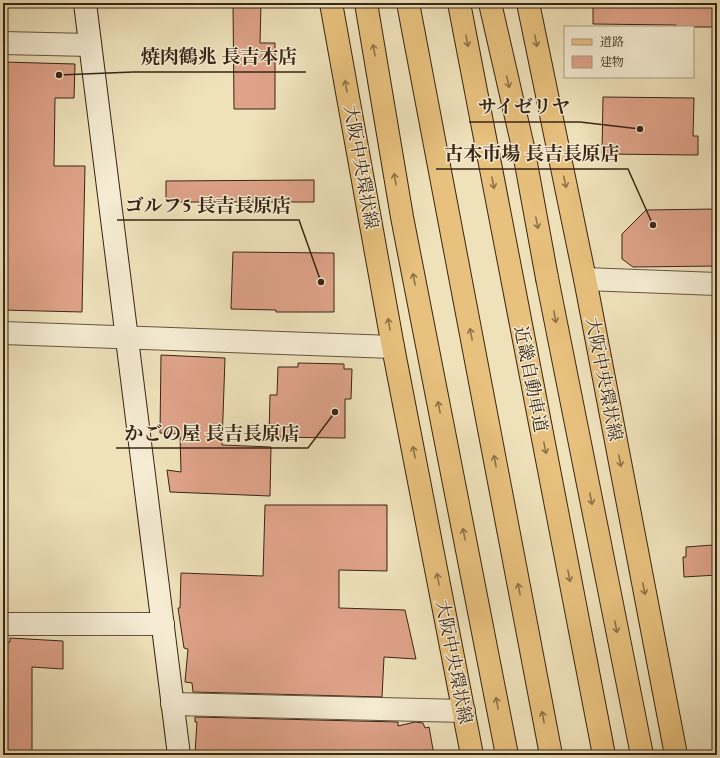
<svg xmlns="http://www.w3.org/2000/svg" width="720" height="758" viewBox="0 0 720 758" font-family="'EB Garamond','Noto Serif JP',serif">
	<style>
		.building { fill: #dfa389; stroke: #392515 }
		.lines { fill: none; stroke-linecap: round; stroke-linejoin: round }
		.street-casing { stroke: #66543e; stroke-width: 24 }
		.secondary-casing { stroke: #392515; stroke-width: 24 }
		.primary-casing { stroke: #392515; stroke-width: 24 }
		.highway-casing { stroke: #392515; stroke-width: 24 }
		.street { stroke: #f5ecd3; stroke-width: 22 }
		.secondary { stroke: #f5ecd3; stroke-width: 22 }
		.primary { stroke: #e8c17e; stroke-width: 22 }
		.highway { stroke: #e8c17e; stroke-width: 22 }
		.highway-bridge-casing { stroke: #392515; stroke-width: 24; stroke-linecap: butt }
		.highway-bridge { stroke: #e8c17e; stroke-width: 22 }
		.oneway { stroke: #90734a }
		.labels { text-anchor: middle; stroke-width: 3; stroke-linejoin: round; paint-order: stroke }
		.street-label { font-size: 18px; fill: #392515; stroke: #f5ecd3 }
		.leader { fill: none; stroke: #392515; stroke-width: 1.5 }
		.callout-dot { fill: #392515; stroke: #f5ecd3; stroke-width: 1.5 }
		.callout-label { font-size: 19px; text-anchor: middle; font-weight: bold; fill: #392515; stroke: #f5ecd3; stroke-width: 3; stroke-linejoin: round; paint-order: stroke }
	</style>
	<rect width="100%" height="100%" fill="#efe2bb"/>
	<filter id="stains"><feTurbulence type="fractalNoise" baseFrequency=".005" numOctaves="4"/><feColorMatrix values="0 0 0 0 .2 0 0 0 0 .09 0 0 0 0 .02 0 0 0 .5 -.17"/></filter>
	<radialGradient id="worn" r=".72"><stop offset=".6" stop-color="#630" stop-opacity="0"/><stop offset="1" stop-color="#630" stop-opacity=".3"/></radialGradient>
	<g class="building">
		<polygon points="233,3 261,3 260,43 275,43 275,109 234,109"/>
		<polygon points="593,3 717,3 717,24 716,27 676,27 676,25 593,24"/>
		<polygon points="3,62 75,64 74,98 55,98 54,166 85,166 82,312 3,310"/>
		<polygon points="603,97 694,98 693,136 698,136 698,155 602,154"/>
		<polygon points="314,180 314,202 166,202 166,181"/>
		<polygon points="717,209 717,266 633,267 622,259 622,234 646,210"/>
		<polygon points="233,252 334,253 334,312 276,312 276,310 231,309"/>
		<polygon points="161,355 225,358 222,445 271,447 270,496 170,492 167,470 181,472 180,434 160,433"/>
		<polygon points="298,363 344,364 344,369 352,369 351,399 345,399 345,438 269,437 270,395 277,395 278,367 298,367"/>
		<polygon points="265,505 387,505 387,571 339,570 339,608 405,610 416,659 384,657 382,697 193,692 192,683 185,682 188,649 184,648 178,608 180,608 181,573 263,576"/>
		<polygon points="713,545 713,555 717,555 717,575 684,577 683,557 686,557 686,547"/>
		<polygon points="10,638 63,641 63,669 32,667 32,755 3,755 3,642 10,642"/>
		<polygon points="195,717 398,722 398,726 415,722 423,723 425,728 429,727 434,755 202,755 202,753 195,753 197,722 195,722"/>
	</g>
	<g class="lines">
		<defs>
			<g id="street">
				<polyline points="3,43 90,45"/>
				<polyline points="585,279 717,284"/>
				<polyline points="3,333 393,347"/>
				<polyline points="3,624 163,624"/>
				<polyline points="172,704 464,711"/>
			</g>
			<polyline id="secondary" points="85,3 179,755"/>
			<g id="primary">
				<polyline points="331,3 393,347 472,755"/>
				<polyline points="528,3 585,279 676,755"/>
			</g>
			<g id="highway">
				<polyline points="366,3 402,217 507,755"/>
				<polyline points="408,3 551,755"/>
				<polyline points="459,3 604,755"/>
				<polyline points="490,3 523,147 547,278"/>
			</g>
		</defs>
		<use href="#street" class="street-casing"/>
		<use href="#secondary" class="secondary-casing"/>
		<use href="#primary" class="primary-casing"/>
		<use href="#highway" class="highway-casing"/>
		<use href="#street" class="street"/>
		<use href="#secondary" class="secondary"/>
		<use href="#primary" class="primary"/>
		<use href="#highway" class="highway"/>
		<defs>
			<polyline id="highway-bridge" points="547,278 642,755"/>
		</defs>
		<use href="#highway-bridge" class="highway-bridge-casing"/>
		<use href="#highway-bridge" class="highway-bridge"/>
	</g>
	<defs><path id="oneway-shaft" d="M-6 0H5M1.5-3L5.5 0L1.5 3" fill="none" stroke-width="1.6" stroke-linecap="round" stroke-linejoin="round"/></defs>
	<g class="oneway">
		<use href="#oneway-shaft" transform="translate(467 41) rotate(79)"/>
		<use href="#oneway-shaft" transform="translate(536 41) rotate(78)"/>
		<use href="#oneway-shaft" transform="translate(374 50) rotate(-100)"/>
		<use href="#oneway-shaft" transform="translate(508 82) rotate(77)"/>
		<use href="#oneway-shaft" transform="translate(346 86) rotate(-100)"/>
		<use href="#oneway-shaft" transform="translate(395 179) rotate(-100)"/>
		<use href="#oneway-shaft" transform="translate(565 182) rotate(78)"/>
		<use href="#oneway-shaft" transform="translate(493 183) rotate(79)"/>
		<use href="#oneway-shaft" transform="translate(537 223) rotate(79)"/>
		<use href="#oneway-shaft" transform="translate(414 279) rotate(-101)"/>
		<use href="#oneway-shaft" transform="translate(555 317) rotate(79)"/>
		<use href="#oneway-shaft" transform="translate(389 324) rotate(-100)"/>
		<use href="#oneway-shaft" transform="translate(471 334) rotate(-101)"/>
		<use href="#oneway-shaft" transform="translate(439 407) rotate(-101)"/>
		<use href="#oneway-shaft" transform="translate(545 448) rotate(79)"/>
		<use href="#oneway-shaft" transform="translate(414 452) rotate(-101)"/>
		<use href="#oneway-shaft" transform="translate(495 461) rotate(-101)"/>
		<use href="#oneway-shaft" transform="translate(620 461) rotate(79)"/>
		<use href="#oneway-shaft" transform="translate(591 499) rotate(79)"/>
		<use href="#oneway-shaft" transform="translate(464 534) rotate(-101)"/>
		<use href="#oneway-shaft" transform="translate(569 576) rotate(79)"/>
		<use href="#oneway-shaft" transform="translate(438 579) rotate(-101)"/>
		<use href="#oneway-shaft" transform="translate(519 589) rotate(-101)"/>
		<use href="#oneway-shaft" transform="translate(644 589) rotate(79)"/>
		<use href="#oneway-shaft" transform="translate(616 627) rotate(79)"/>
		<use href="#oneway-shaft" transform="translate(497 703) rotate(-101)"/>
		<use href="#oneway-shaft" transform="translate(543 717) rotate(-101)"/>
	</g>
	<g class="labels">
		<g class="street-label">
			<text transform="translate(361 167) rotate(80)" y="6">大阪中央環状線</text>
			<text transform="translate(531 379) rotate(79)" y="6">近畿自動車道</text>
			<text transform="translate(604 379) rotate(79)" y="6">大阪中央環状線</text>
			<text transform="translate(454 662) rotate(79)" y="6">大阪中央環状線</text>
		</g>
	</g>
	<path class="leader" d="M59 75L133 72H306M640 129L580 122H469M653 225L628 169H436M321 282L299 220H117M335 412L308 448H116"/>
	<g class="callout-dot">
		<circle cx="59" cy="75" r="4"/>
		<circle cx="640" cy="129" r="4"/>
		<circle cx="653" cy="225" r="4"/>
		<circle cx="321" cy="282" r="4"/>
		<circle cx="335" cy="412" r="4"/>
	</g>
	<g class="callout-label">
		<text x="219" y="63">焼肉鶴兆 長吉本店</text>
		<text x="524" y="113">サイゼリヤ</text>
		<text x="532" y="160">古本市場 長吉長原店</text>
		<text x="208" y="212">ゴルフ5 長吉長原店</text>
		<text x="212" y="440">かごの屋 長吉長原店</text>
	</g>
	<rect width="720" height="758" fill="none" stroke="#efe2bb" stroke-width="16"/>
	<rect x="4" y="4" width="712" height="750" fill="none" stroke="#392515" stroke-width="2"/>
	<rect x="8" y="8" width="704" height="742" fill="none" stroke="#392515"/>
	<rect x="564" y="26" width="130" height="52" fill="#f5ecd3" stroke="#aa9c87"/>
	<rect x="572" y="39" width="20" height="6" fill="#e8c17e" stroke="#aa9c87"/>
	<text x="600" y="46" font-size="12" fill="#392515">道路</text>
	<rect x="572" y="56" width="20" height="12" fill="#dfa389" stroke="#aa9c87"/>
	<text x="600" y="66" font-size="12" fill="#392515">建物</text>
	<rect width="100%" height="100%" filter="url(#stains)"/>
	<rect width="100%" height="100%" fill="url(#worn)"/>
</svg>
